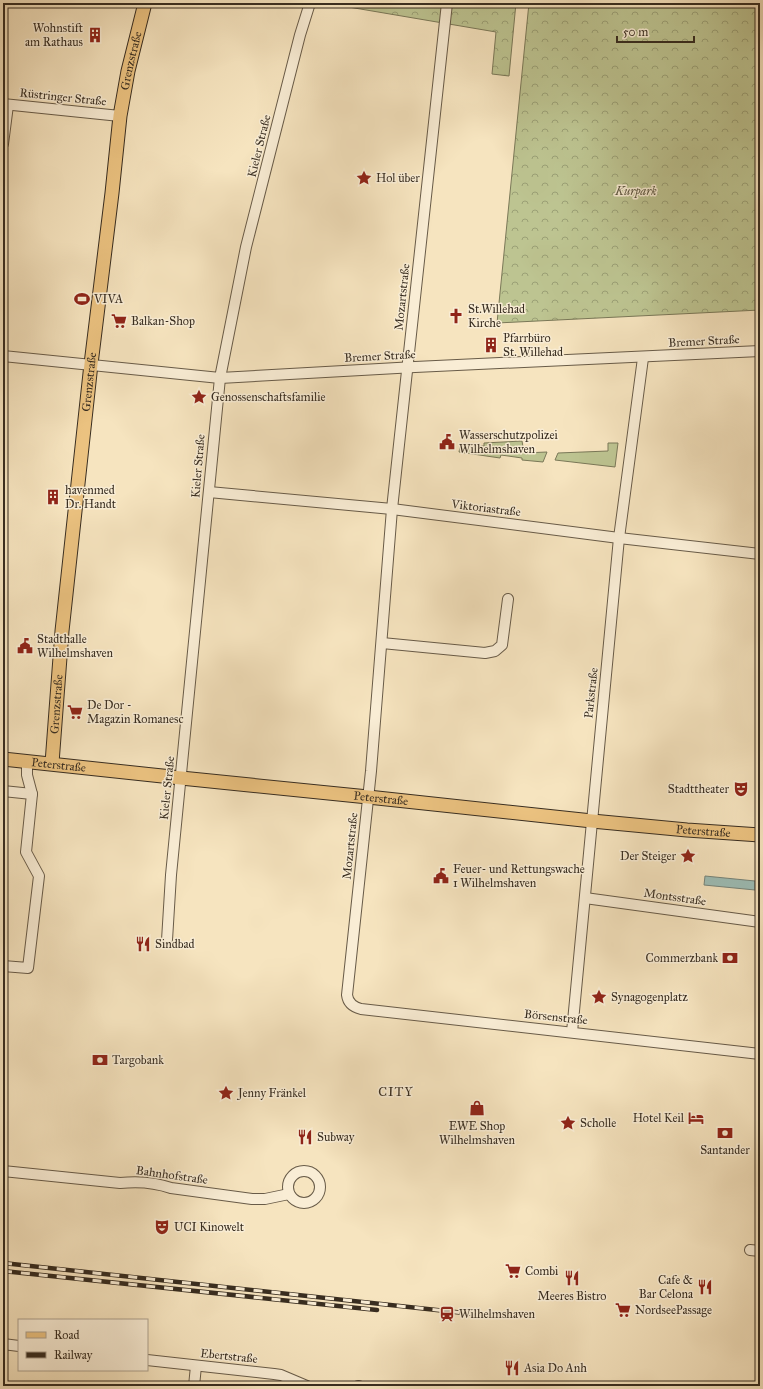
<svg xmlns="http://www.w3.org/2000/svg" width="763" height="1389" viewBox="0 0 763 1389" font-family="'IM FELL Great Primer',serif">
	<style>
		.grass { fill: #bdc491; stroke: #7a7858 }
		.forest { fill: url(#forest-crowns); stroke: #7a7858 }
		.water { fill: #9dbeb7; stroke: #75847b }
		.lines { fill: none; stroke-linecap: round; stroke-linejoin: round }
		.minor-casing { stroke: #685b48; stroke-width: 12 }
		.major-casing { stroke: #382d20; stroke-width: 15 }
		.minor { stroke: #f9edd5; stroke-width: 10 }
		.major { stroke: #ebc280; stroke-width: 13 }
		.rail-casing { stroke: #382d20; stroke-width: 4.5 }
		.rail { stroke: #f9edd5; stroke-width: 3; stroke-dasharray: 9; stroke-linecap: butt }
		.labels { text-anchor: middle; stroke-width: 3; stroke-linejoin: round; paint-order: stroke }
		.poi-label { font-size: 12px; fill: #382d20; stroke: #f9edd5; text-anchor: start }
		.street-label { font-size: 12px; fill: #382d20; stroke: #f9edd5 }
		.park-label { font-size: 12px; font-style: italic; fill: #59533c; stroke: #f9edd5 }
		.neighbourhood-label { font-size: 13px; letter-spacing: 1px; fill: #382d20; stroke: #f9edd5 }
	</style>
	<defs>
		<pattern id="forest-crowns" width="20" height="18" patternUnits="userSpaceOnUse"><rect width="20" height="18" fill="#bdc491"/><path d="M2 6a3 3 0 1 1 6 0M12 15a3 3 0 1 1 6 0" fill="none" stroke="#9ba076"/></pattern>
	</defs>
	<rect width="100%" height="100%" fill="#f6e4bf"/>
	<filter id="stains"><feTurbulence type="fractalNoise" baseFrequency=".005" numOctaves="4"/><feColorMatrix values="0 0 0 0 .2 0 0 0 0 .09 0 0 0 0 .02 0 0 0 .5 -.17"/></filter>
	<radialGradient id="worn" r=".72"><stop offset=".6" stop-color="#630" stop-opacity="0"/><stop offset="1" stop-color="#630" stop-opacity=".3"/></radialGradient>
	<g class="grass">
		<polygon points="522,441 524,453 547,452 543,462 522,460 522,458 501,455 500,458 459,452 460,447 484,446 484,443"/>
		<polygon points="608,443 618,443 615,467 555,460 558,453 608,451"/>
	</g>
	<g class="forest">
		<polygon points="325,3 516,3 509,76 492,74 496,32"/>
		<polygon points="529,3 760,3 760,310 497,323"/>
	</g>
	<polygon class="water" points="705,876 755,881 755,890 704,885"/>
	<g class="lines">
		<defs>
			<g id="minor">
				<path d="M 447,3 L 392,509 L 371,771 L 347,995 C 348,1003 353,1007 361,1009 L 760,1054"/>
				<polyline points="3,104 120,116"/>
				<polyline points="3,144 8,105"/>
				<polyline points="3,356 220,378 415,367 760,351"/>
				<polyline points="209,492 392,509 619,538 760,554"/>
				<polyline points="382,643 485,653 495,651 502,645 508,599"/>
				<polyline points="3,791 32,794"/>
				<polyline points="585,898 760,922"/>
				<polyline points="167,940 171,875 220,378 246,247 300,35 310,3"/>
				<polyline points="3,966 28,968 39,876 26,852 32,794 27,775 27,761"/>
				<polyline points="572,1032 619,538 643,358"/>
				<circle cx="304" cy="1187" r="16"/>
				<path d="M 3,1171 L 120,1183 C 138,1181 154,1182 171,1188 L 252,1199 L 265,1199 L 289,1194"/>
				<polyline points="750,1250 760,1251"/>
				<polyline points="3,1344 19,1346"/>
				<polyline points="147,1360 274,1374 281,1375 307,1386"/>
				<polyline points="194,1386 196,1366"/>
				<polyline points="358,1386 359,1386"/>
			</g>
			<g id="major">
				<path id="s1" d="M 3,759 L 181,778 L 368,797 L 592,821 L 687,830 L 760,835"/>
				<path id="s2" d="M 52,763 L 62,631 L 91,364 L 112,193 L 120,116 L 128,71 L 145,3"/>
			</g>
		</defs>
		<use href="#minor" class="minor-casing"/>
		<use href="#major" class="major-casing"/>
		<use href="#minor" class="minor"/>
		<use href="#major" class="major"/>
		<defs>
			<g id="rail">
				<polyline points="3,1263 492,1316"/>
				<polyline points="3,1271 377,1310"/>
			</g>
		</defs>
		<use href="#rail" class="rail-casing"/>
		<use href="#rail" class="rail"/>
	</g>
	<defs>
		<symbol id="building-bare" viewBox="-9 -9 18 18"><path d="M-4-6H4V6H1V3H-1V6H-4ZM-2.5-4.3h1.7v1.8h-1.7ZM.8-4.3h1.7v1.8H.8ZM-2.5-1h1.7V.8h-1.7ZM.8-1h1.7V.8H.8Z" fill="#8f2418" stroke="#f9edd5" stroke-width="2.5" paint-order="stroke"/></symbol>
		<symbol id="sight-bare" viewBox="-9 -9 18 18"><path d="M0-6L1.8-2.2L6-1.7L2.9 1.2L3.7 5.4L0 3.3L-3.7 5.4L-2.9 1.2L-6-1.7L-1.8-2.2Z" fill="#8f2418" stroke="#f9edd5" stroke-width="2.5" paint-order="stroke"/></symbol>
		<symbol id="stadium-bare" viewBox="-9 -9 18 18"><path d="M0-5a6.5 5 0 1 0 0 10a6.5 5 0 1 0 0-10ZM-3.5-1.8h7v3.6h-7Z" fill="#8f2418" stroke="#f9edd5" stroke-width="2.5" paint-order="stroke"/></symbol>
		<symbol id="church-bare" viewBox="-9 -9 18 18"><path d="M-1.2-6h2.4v3.5h3.3v2.4h-3.3V6h-2.4V-.1h-3.3v-2.4h3.3Z" fill="#8f2418" stroke="#f9edd5" stroke-width="2.5" paint-order="stroke"/></symbol>
		<symbol id="supermarket-bare" viewBox="-9 -9 18 18"><path d="M-6-5.5h2.5l.6 2H6L4.5 2H-2.5L-4.4-4H-6ZM-1.5 3.2a1.3 1.3 0 1 0 .1 0ZM3 3.2a1.3 1.3 0 1 0 .1 0Z" fill="#8f2418" stroke="#f9edd5" stroke-width="2.5" paint-order="stroke"/></symbol>
		<symbol id="civic-bare" viewBox="-9 -9 18 18"><path d="M-.6-6.5H3V-4.5H.6V-3L4-1V1h2V6H-6V1h2V-1L-.6-3ZM-1.2 2.5V6h2.4V2.5Z" fill="#8f2418" stroke="#f9edd5" stroke-width="2.5" paint-order="stroke"/></symbol>
		<symbol id="theatre-bare" viewBox="-9 -9 18 18"><path d="M-5-5.5Q0-4 5-5.5V0Q5 5 0 6Q-5 5-5 0ZM-3.3-2.5H-1v1.5H-3.3ZM1-2.5H3.3v1.5H1ZM-2.8 1Q0 5.5 2.8 1Z" fill="#8f2418" stroke="#f9edd5" stroke-width="2.5" paint-order="stroke"/></symbol>
		<symbol id="restaurant-bare" viewBox="-9 -9 18 18"><path d="M-5-6h1v4h1v-4h1v4h1v-4h1v5L-1.5 .5V6h-2V.5L-5-1ZM5-6V6H3V1.5H1.5Q1.5-4 5-6Z" fill="#8f2418" stroke="#f9edd5" stroke-width="2.5" paint-order="stroke"/></symbol>
		<symbol id="bank-bare" viewBox="-9 -9 18 18"><path d="M-6-4H6V4H-6ZM0-2.3a2.3 2.3 0 1 0 0 4.6a2.3 2.3 0 1 0 0-4.6Z" fill="#8f2418" stroke="#f9edd5" stroke-width="2.5" paint-order="stroke"/></symbol>
		<symbol id="shop-bare" viewBox="-9 -9 18 18"><path d="M-5-2.5h2.3a2.7 3.5 0 0 1 5.4 0H5L5.5 6h-11ZM-1.5-2.5h3a1.5 2.3 0 0 0-3 0Z" fill="#8f2418" stroke="#f9edd5" stroke-width="2.5" paint-order="stroke"/></symbol>
		<symbol id="hotel-bare" viewBox="-9 -9 18 18"><path d="M-6-4.5h1.5V1H6V5H4.5V3h-9V5H-6ZM-4 0a1.8 1.8 0 1 1 3.6 0ZM.5 0V-2.5h3Q6-2.5 6 0Z" fill="#8f2418" stroke="#f9edd5" stroke-width="2.5" paint-order="stroke"/></symbol>
		<symbol id="station-bare" viewBox="-9 -9 18 18"><path d="M-3-6H3Q5-6 5-4V2Q5 4 3 4L4.5 6H3L1.5 4h-3L-3 6H-4.5L-3 4Q-5 4-5 2V-4Q-5-6-3-6ZM-3.5-4v3h7v-3ZM-3.5 1v1.5H-2V1ZM2 1v1.5H3.5V1Z" fill="#8f2418" stroke="#f9edd5" stroke-width="2.5" paint-order="stroke"/></symbol>
	</defs>
	<g fill-rule="evenodd">
		<use href="#building-bare" x="84" y="24" width="22" height="22"/>
		<use href="#sight-bare" x="353" y="167" width="22" height="22"/>
		<use href="#stadium-bare" x="71" y="288" width="22" height="22"/>
		<use href="#church-bare" x="445" y="305" width="22" height="22"/>
		<use href="#supermarket-bare" x="108" y="310" width="22" height="22"/>
		<use href="#building-bare" x="480" y="334" width="22" height="22"/>
		<use href="#sight-bare" x="188" y="386" width="22" height="22"/>
		<use href="#civic-bare" x="436" y="431" width="22" height="22"/>
		<use href="#building-bare" x="42" y="486" width="22" height="22"/>
		<use href="#civic-bare" x="14" y="635" width="22" height="22"/>
		<use href="#supermarket-bare" x="64" y="701" width="22" height="22"/>
		<use href="#theatre-bare" x="730" y="778" width="22" height="22"/>
		<use href="#sight-bare" x="677" y="845" width="22" height="22"/>
		<use href="#civic-bare" x="430" y="865" width="22" height="22"/>
		<use href="#restaurant-bare" x="132" y="933" width="22" height="22"/>
		<use href="#bank-bare" x="719" y="947" width="22" height="22"/>
		<use href="#sight-bare" x="588" y="986" width="22" height="22"/>
		<use href="#bank-bare" x="89" y="1049" width="22" height="22"/>
		<use href="#sight-bare" x="215" y="1082" width="22" height="22"/>
		<use href="#shop-bare" x="466" y="1097" width="22" height="22"/>
		<use href="#hotel-bare" x="685" y="1107" width="22" height="22"/>
		<use href="#sight-bare" x="557" y="1112" width="22" height="22"/>
		<use href="#bank-bare" x="714" y="1122" width="22" height="22"/>
		<use href="#restaurant-bare" x="294" y="1126" width="22" height="22"/>
		<use href="#theatre-bare" x="151" y="1216" width="22" height="22"/>
		<use href="#supermarket-bare" x="502" y="1260" width="22" height="22"/>
		<use href="#restaurant-bare" x="561" y="1267" width="22" height="22"/>
		<use href="#restaurant-bare" x="694" y="1276" width="22" height="22"/>
		<use href="#supermarket-bare" x="612" y="1299" width="22" height="22"/>
		<use href="#station-bare" x="436" y="1303" width="22" height="22"/>
		<use href="#restaurant-bare" x="501" y="1357" width="22" height="22"/>
	</g>
	<g class="labels">
		<g class="poi-label">
			<text x="83" y="32" text-anchor="end">Wohnstift<tspan x="83" dy="14">am Rathaus</tspan></text>
			<text x="376" y="182">Hol über</text>
			<text x="94" y="303">VIVA</text>
			<text x="468" y="313">St.Willehad<tspan x="468" dy="14">Kirche</tspan></text>
			<text x="131" y="325">Balkan-Shop</text>
			<text x="503" y="342">Pfarrbüro<tspan x="503" dy="14">St. Willehad</tspan></text>
			<text x="211" y="401">Genossenschaftsfamilie</text>
			<text x="459" y="439">Wasserschutzpolizei<tspan x="459" dy="14">Wilhelmshaven</tspan></text>
			<text x="65" y="494">havenmed<tspan x="65" dy="14">Dr. Handt</tspan></text>
			<text x="37" y="643">Stadthalle<tspan x="37" dy="14">Wilhelmshaven</tspan></text>
			<text x="87" y="709">De Dor -<tspan x="87" dy="14">Magazin Romanesc</tspan></text>
			<text x="729" y="793" text-anchor="end">Stadttheater</text>
			<text x="676" y="860" text-anchor="end">Der Steiger</text>
			<text x="453" y="873">Feuer- und Rettungswache<tspan x="453" dy="14">1 Wilhelmshaven</tspan></text>
			<text x="155" y="948">Sindbad</text>
			<text x="718" y="962" text-anchor="end">Commerzbank</text>
			<text x="611" y="1001">Synagogenplatz</text>
			<text x="112" y="1064">Targobank</text>
			<text x="238" y="1097">Jenny Fränkel</text>
			<text x="684" y="1122" text-anchor="end">Hotel Keil</text>
			<text x="580" y="1127">Scholle</text>
			<text x="477" y="1130" text-anchor="middle">EWE Shop<tspan x="477" dy="14">Wilhelmshaven</tspan></text>
			<text x="317" y="1141">Subway</text>
			<text x="725" y="1154" text-anchor="middle">Santander</text>
			<text x="174" y="1231">UCI Kinowelt</text>
			<text x="525" y="1275">Combi</text>
			<text x="693" y="1284" text-anchor="end">Cafe &amp;<tspan x="693" dy="14">Bar Celona</tspan></text>
			<text x="572" y="1300" text-anchor="middle">Meeres Bistro</text>
			<text x="635" y="1314">NordseePassage</text>
			<text x="459" y="1318">Wilhelmshaven</text>
			<text x="524" y="1372">Asia Do Anh</text>
		</g>
		<g class="street-label">
			<text dy="4" stroke="none"><textPath href="#s2" startOffset="707">Grenzstraße</textPath></text>
			<text transform="translate(63 97) rotate(6)" y="4">Rüstringer Straße</text>
			<text transform="translate(259 146) rotate(-76)" y="4">Kieler Straße</text>
			<text transform="translate(402 297) rotate(-84)" y="4">Mozartstraße</text>
			<text transform="translate(704 341) rotate(-3)" y="4">Bremer Straße</text>
			<text transform="translate(380 356) rotate(-3)" y="4">Bremer Straße</text>
			<text dy="4" stroke="none"><textPath href="#s2" startOffset="383">Grenzstraße</textPath></text>
			<text transform="translate(198 466) rotate(-85)" y="4">Kieler Straße</text>
			<text transform="translate(486 508) rotate(7)" y="4">Viktoriastraße</text>
			<text transform="translate(591 693) rotate(-84)" y="4">Parkstraße</text>
			<text dy="4" stroke="none"><textPath href="#s2" startOffset="59">Grenzstraße</textPath></text>
			<text dy="4" stroke="none"><textPath href="#s1" startOffset="56">Peterstraße</textPath></text>
			<text transform="translate(167 788) rotate(-84)" y="4">Kieler Straße</text>
			<text dy="4" stroke="none"><textPath href="#s1" startOffset="380">Peterstraße</textPath></text>
			<text dy="4" stroke="none"><textPath href="#s1" startOffset="704">Peterstraße</textPath></text>
			<text transform="translate(350 846) rotate(-84)" y="4">Mozartstraße</text>
			<text transform="translate(675 897) rotate(8)" y="4">Montsstraße</text>
			<text transform="translate(556 1017) rotate(6)" y="4">Börsenstraße</text>
			<text transform="translate(172 1175) rotate(8)" y="4">Bahnhofstraße</text>
			<text transform="translate(229 1356) rotate(6)" y="4">Ebertstraße</text>
		</g>
		<g class="park-label">
			<text x="636" y="195">Kurpark</text>
		</g>
		<g class="neighbourhood-label">
			<text x="396" y="1096">CITY</text>
		</g>
	</g>
	<rect width="763" height="1389" fill="none" stroke="#f6e4bf" stroke-width="16"/>
	<rect x="4" y="4" width="755" height="1381" fill="none" stroke="#382d20" stroke-width="2"/>
	<rect x="8" y="8" width="747" height="1373" fill="none" stroke="#382d20"/>
	<rect x="18" y="1319" width="130" height="52" fill="#f9edd5" stroke="#aca08d"/>
	<rect x="26" y="1332" width="20" height="6" fill="#ebc280" stroke="#aca08d"/>
	<text x="54" y="1339" font-size="12" fill="#382d20">Road</text>
	<rect x="26" y="1352" width="20" height="6" fill="#382d20" stroke="#aca08d"/>
	<text x="54" y="1359" font-size="12" fill="#382d20">Railway</text>
	<path d="M617 36v6h77v-6" fill="none" stroke="#382d20" stroke-width="2"/>
	<text x="623" y="36" font-size="12" fill="#382d20" stroke="#f9edd5" stroke-width="3" paint-order="stroke">50 m</text>
	<rect width="100%" height="100%" filter="url(#stains)"/>
	<rect width="100%" height="100%" fill="url(#worn)"/>
</svg>
